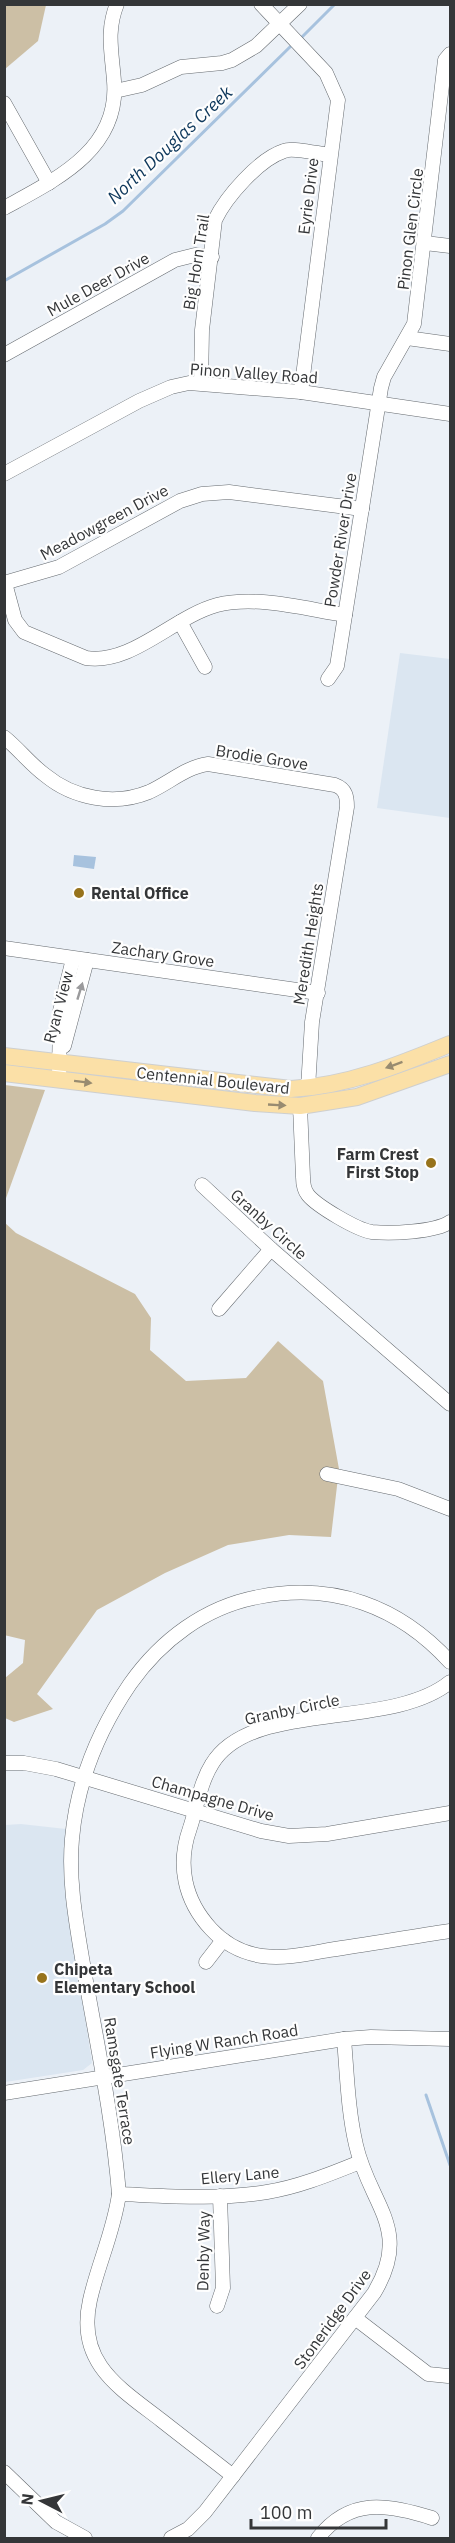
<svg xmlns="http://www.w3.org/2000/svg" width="455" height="2543" viewBox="0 0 455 2543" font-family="'IBM Plex Sans',sans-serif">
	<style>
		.built { fill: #dbe6f1 }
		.green { fill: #ccbfa5 }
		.water { fill: #a7c2de }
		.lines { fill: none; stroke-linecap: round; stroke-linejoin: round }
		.stream { stroke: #a7c2de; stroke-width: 3 }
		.minor-casing { stroke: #656a6f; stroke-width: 15 }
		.major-casing { stroke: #cecfcf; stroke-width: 18 }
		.minor { stroke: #fff; stroke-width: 14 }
		.major { stroke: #fbe0a7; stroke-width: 16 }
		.oneway { fill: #9a9a9c }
		.oneway2 { fill: #988b70 }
		.poi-dot { fill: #97731c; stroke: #fefefe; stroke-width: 2 }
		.labels { text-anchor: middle; stroke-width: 4.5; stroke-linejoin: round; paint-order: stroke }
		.street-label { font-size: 16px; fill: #343638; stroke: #fefefe }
		.poi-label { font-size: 16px; font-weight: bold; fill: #343638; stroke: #fefefe; text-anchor: start }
		.water-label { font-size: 18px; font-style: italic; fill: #0d375b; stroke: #fefefe }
	</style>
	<rect width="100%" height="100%" fill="#ecf1f7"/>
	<g class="built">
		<polygon points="400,653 450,659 450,818 377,808"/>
		<polygon points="21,1824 66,1829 64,1856 67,1902 92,2063 83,2070 5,2082 5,1825"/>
	</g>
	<g class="green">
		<polygon points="5,4 46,5 38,41 5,69"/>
		<polygon points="5,1085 45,1090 5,1201 4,1085"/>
		<polygon points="4,1222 16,1233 135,1294 151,1318 150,1350 186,1381 246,1378 278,1341 323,1381 339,1469 331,1537 289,1535 228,1545 165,1573 97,1610 37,1694 53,1709 14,1722 5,1718 5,1678 23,1663 25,1640 4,1635"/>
	</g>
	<polygon class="water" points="74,855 96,857 94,869 73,866"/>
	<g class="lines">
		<g class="stream">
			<polyline points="301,38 335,4"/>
			<polyline points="4,281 105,224 123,211 293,44"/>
			<polyline points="426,2095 450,2165"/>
		</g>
		<defs>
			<g id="minor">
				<polyline points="261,4 326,73 338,100 301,392"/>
				<polyline points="115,91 142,85 181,67 222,63 232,60 256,46 300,4"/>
				<polyline points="4,103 49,183"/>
				<path d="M 4,208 C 55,180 120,150 114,81 C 112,53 106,31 117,4"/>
				<polyline points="425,243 450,246"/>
				<polyline points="407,338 450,344"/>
				<polyline points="4,355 175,260 195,255 212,257"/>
				<path d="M 201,383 L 202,330 L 215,220 C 226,197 259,159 284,151 C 293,147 319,154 330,155"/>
				<polyline points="4,474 139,401 171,387 189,383 301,392 450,414"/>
				<polyline points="4,583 59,567 180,501 202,494 229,492 362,509"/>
				<path d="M 5,583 L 15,620 L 24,632 L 86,658 C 132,665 173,617 217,605 C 257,595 305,609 345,615"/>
				<polyline points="180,622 205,667"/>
				<polyline points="328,679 337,666 381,388 384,377 414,324 445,60 450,54"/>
				<path d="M 4,737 C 19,749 30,764 45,775 C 74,799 115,806 149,792 C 169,783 186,767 208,764 L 335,785 C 346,789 347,797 347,807 L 312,1022 L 308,1088"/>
				<polyline points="4,948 318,993"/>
				<polyline points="64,1046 87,960"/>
				<polyline points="59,1079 60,1011 73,959"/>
				<path d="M 300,1106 L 303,1177 C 303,1184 304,1190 308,1195 C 317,1206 357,1230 372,1232 C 391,1234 435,1232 450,1222"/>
				<polyline points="202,1185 271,1249 450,1404"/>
				<polyline points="219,1309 271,1249"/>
				<polyline points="327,1474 398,1489 450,1509"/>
				<path d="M 450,1682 C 390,1731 251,1699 212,1764 C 200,1783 197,1807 190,1828 C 177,1864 184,1900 211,1929 C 224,1943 242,1953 262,1956 C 284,1959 307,1954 329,1950 C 370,1944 410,1937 450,1931"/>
				<polyline points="4,1763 24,1763 56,1769 261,1831 289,1836 327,1834 450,1813"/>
				<polyline points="206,1962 223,1940"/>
				<polyline points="4,2093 344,2039 371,2037 450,2039"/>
				<path d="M 119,2194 C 168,2196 219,2200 267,2192 C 299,2187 330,2174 360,2162"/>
				<polyline points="217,2306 223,2288 220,2196"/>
				<polyline points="355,2318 428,2374 448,2376"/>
				<polyline points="4,2472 56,2522 85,2538"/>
				<path d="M 233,2476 C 209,2457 185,2439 161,2420 C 118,2387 76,2362 90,2300 C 98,2264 114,2231 119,2194 C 113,2119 97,2044 84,1970 C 77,1927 68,1883 72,1839 C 77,1782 98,1731 130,1684 C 161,1640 205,1607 258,1597 C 333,1582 399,1606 450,1662"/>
				<path d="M 171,2538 L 188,2529 L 205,2512 L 374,2293 C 413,2229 369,2204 356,2145 C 348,2111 347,2074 344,2039"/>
				<path d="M 318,2538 C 350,2497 388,2504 432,2518"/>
			</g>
			<g id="major">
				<path d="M 4,1056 L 291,1089 C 347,1086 399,1065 450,1044"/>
				<polyline points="4,1073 255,1103 300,1106 357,1097 450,1064"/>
			</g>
		</defs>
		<use href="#minor" class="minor-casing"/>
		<use href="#major" class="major-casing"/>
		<use href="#minor" class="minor"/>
		<use href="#major" class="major"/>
	</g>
	<defs><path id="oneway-solid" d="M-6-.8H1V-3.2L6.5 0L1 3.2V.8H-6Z" transform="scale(1.5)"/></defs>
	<use class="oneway" href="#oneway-solid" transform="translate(80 991) rotate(-73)"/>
	<g class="oneway2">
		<use href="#oneway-solid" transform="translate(394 1065) rotate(160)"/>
		<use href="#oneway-solid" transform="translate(83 1082) rotate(7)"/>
		<use href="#oneway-solid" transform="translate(277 1105) rotate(3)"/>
	</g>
	<g class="poi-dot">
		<circle cx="79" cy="893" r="6"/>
		<circle cx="431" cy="1163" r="6"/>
		<circle cx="42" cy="1978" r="6"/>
	</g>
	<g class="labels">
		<g class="street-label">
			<text transform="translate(308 196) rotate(-83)" y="6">Eyrie Drive</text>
			<text transform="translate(410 229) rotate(-83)" y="6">Pinon Glen Circle</text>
			<text transform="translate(196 262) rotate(-81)" y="6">Big Horn Trail</text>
			<text transform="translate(98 284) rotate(-29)" y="6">Mule Deer Drive</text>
			<text transform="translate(254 373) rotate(4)" y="6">Pinon Valley Road</text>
			<text transform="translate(104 522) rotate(-28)" y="6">Meadowgreen Drive</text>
			<text transform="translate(340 540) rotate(-81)" y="6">Powder River Drive</text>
			<text transform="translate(262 757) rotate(9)" y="6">Brodie Grove</text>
			<text transform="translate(308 944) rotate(-81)" y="6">Meredith Heights</text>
			<text transform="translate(163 954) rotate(8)" y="6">Zachary Grove</text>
			<text transform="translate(58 1007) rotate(-75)" y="6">Ryan View</text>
			<text transform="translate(213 1080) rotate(6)" y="6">Centennial Boulevard</text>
			<text transform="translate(269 1224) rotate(42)" y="6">Granby Circle</text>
			<text transform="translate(292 1709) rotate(-12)" y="6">Granby Circle</text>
			<text transform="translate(213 1798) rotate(16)" y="6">Champagne Drive</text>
			<text transform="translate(224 2041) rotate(-9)" y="6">Flying W Ranch Road</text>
			<text transform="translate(120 2081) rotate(81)" y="6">Ramsgate Terrace</text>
			<text transform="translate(240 2175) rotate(-5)" y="6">Ellery Lane</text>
			<text transform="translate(203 2251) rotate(-89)" y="6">Denby Way</text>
			<text transform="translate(332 2319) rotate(-54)" y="6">Stoneridge Drive</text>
		</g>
		<g class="poi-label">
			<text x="91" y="899">Rental Office</text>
			<text x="419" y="1160" text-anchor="end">Farm Crest<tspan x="419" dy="18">First Stop</tspan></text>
			<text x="54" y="1975">Chipeta<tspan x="54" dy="18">Elementary School</tspan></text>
		</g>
		<g class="water-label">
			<text transform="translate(170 145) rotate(-43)" y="6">North Douglas Creek</text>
		</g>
	</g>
	<rect width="455" height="2543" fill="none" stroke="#343638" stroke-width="12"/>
	<g transform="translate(42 2501) rotate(277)" stroke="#fefefe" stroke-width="4.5" paint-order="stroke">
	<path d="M0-4.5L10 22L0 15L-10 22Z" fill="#343638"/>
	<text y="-9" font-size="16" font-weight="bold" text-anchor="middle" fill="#343638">N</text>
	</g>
	<path d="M251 2519v9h135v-9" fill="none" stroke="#343638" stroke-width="3"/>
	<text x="260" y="2519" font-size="18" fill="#343638" stroke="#fefefe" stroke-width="4.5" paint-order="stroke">100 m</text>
</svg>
